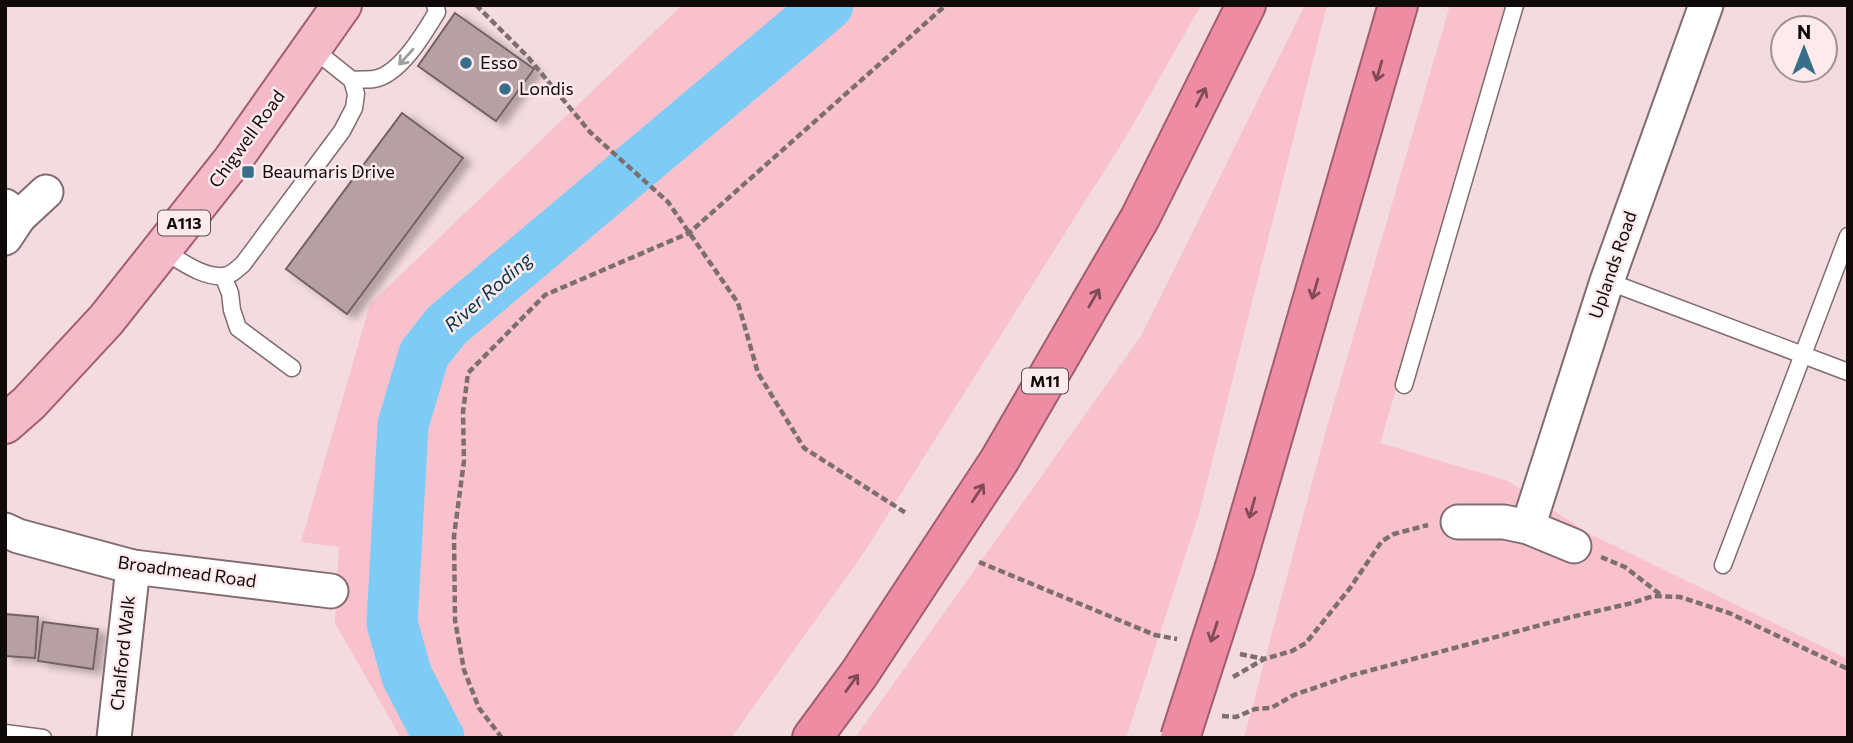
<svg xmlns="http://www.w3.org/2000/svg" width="1853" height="743" viewBox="0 0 1853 743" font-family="Commissioner,sans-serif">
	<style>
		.green { fill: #f9c1cc }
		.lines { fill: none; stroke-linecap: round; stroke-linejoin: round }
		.river { stroke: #7eccf6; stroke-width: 51 }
		.building { fill: #b7a0a4; stroke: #766165; stroke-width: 2; filter: url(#shadow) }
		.service-casing { stroke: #816c70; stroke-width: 19 }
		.minor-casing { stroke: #816c70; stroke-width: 37 }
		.primary-casing { stroke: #a15e6e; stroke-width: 42 }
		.motorway-casing { stroke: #a15e6e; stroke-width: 42 }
		.path { stroke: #7d6e70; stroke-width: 4.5; stroke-dasharray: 7 3.5; stroke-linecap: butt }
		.service { stroke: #fff; stroke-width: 16 }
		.minor { stroke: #fff; stroke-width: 33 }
		.primary { stroke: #f5bac8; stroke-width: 38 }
		.motorway { stroke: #ee8ca3; stroke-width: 38 }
		.motorway-bridge-casing { stroke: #a15e6e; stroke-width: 42; stroke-linecap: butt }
		.motorway-bridge { stroke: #ee8ca3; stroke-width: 38 }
		.oneway { stroke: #a09d9d }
		.oneway2 { stroke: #804b57 }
		.poi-dot { fill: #386e8a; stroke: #fdeaed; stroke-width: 2.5 }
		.labels { text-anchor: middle; stroke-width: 5; stroke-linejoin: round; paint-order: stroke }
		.shield { fill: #fdeaed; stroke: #584d4f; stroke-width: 2 }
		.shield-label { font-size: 16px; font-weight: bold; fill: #110a0b }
		.poi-label { font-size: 18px; fill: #110a0b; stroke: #fdeaed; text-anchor: start }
		.street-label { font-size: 18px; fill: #110a0b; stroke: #fdeaed }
		.water-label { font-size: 19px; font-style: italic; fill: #033348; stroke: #fdeaed }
	</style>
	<defs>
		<filter id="shadow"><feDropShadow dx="8" dy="4.5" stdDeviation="3.5" flood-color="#0004"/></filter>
	</defs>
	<rect width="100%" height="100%" fill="#f3dbdf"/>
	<g class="green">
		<polygon points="682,5 1201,5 1130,130 861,557 731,738 401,738 335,623 339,547 301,542 370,304"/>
		<polygon points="1305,5 1327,5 1199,513 1126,738 855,738 1141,336"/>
		<polygon points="1450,5 1512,5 1380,443 1508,481 1588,533 1848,659 1848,738 1244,738 1326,430"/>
	</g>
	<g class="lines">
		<polyline class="river" points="439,738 407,676 392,623 403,425 424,354 447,325 828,5"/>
	</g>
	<g class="building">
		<polygon points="455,13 534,69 496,121 418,66"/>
		<polygon points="402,113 463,158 347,314 286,269"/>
		<polygon points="5,614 38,617 35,658 5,656"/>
		<polygon points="43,622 98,629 93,669 38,661"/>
	</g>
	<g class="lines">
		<defs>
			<g id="service">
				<path d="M 352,80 C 359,79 367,80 374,79 C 400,75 425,32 437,12 L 435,5"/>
				<path d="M 162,250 C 180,260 202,278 224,276 C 232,275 237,269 243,264 L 342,131 L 354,108 L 356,94 L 352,80 L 312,48"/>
				<polyline points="223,276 230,293 232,310 238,328 292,368"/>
				<polyline points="1607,281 1848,372"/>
				<polyline points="1404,385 1515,5"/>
				<polyline points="1723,565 1848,236"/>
				<polyline points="5,733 43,738"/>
			</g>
			<g id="minor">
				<polyline points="5,206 19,217 5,238"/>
				<polyline points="19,217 46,192"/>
				<polyline points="1458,522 1504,522 1528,527 1574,546"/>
				<polyline points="1528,527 1607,281 1706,5"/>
				<polyline points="5,530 18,536 133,567 331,591"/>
				<polyline points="114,738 133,567"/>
			</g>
			<polyline id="primary" points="5,424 29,403 106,320 232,161 342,5"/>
			<g id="motorway">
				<polyline points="1235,567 1398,5"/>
				<polyline points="812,738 859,674 999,461 1140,218 1246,5"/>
			</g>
		</defs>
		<use href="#service" class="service-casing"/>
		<use href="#minor" class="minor-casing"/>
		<use href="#primary" class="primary-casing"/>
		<use href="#motorway" class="motorway-casing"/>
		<g class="path">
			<polyline points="476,5 527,56 590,132 668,202 738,303 758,373 804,448 906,513"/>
			<polyline points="1601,557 1625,567 1661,595"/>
			<polyline points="979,562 1155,635 1177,639"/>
			<polyline points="1240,654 1264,659"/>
			<polyline points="1233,677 1264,659 1292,651 1306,643 1350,588 1382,541 1394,534 1428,525"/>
			<polyline points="1222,716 1236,717 1255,709 1271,708 1294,695 1349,676 1571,617 1632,603 1653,596 1680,597 1729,613 1848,669"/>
			<polyline points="502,738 479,708 464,670 455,620 454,536 464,461 463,412 468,373 545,295 689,233 946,5"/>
		</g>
		<use href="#service" class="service"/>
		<use href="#minor" class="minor"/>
		<use href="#primary" class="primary"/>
		<use href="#motorway" class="motorway"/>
		<defs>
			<polyline id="motorway-bridge" points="1180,738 1235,567"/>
		</defs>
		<use href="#motorway-bridge" class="motorway-bridge-casing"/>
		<use href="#motorway-bridge" class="motorway-bridge"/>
	</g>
	<defs><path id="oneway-shaft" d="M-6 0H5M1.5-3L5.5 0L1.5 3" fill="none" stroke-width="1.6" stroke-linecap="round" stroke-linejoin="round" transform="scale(1.75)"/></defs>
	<use class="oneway" href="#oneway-shaft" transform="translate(406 57) rotate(132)"/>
	<g class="oneway2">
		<use href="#oneway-shaft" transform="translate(1379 71) rotate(106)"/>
		<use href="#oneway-shaft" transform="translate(1201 97) rotate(-63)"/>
		<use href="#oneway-shaft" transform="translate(1315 289) rotate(106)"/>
		<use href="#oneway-shaft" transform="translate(1094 298) rotate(-60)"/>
		<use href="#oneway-shaft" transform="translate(978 493) rotate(-57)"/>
		<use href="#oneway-shaft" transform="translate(1252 508) rotate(106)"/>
		<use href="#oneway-shaft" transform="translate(1214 632) rotate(108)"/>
		<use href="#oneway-shaft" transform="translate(852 683) rotate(-54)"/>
	</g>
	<g class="poi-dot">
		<circle cx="466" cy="63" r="7"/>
		<circle cx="505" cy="89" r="7"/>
		<rect x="241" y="165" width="14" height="14" rx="3.5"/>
	</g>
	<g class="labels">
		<g class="shield">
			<rect x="158" y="210.5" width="52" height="25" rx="5"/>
			<rect x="1022" y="368.5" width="46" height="25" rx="5"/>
		</g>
		<g class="shield-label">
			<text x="184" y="229">A113</text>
			<text x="1045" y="387">M11</text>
		</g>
		<g class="poi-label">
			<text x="480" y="69">Esso</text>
			<text x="519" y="95">Londis</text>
			<text x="262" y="178">Beaumaris Drive</text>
		</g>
		<g class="street-label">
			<text transform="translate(247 139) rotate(-54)" y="6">Chigwell Road</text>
			<text transform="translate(1613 265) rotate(-71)" y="6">Uplands Road</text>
			<text transform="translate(187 572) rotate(8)" y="6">Broadmead Road</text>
			<text transform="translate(123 653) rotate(-84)" y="6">Chalford Walk</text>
		</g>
		<g class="water-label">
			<text transform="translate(488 292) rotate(-41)" y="7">River Roding</text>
		</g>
	</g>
	<rect width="1853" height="743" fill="none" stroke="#110a0b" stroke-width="14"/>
	<g transform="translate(1804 49)"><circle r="33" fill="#fdeaed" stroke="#9f9093" stroke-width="2"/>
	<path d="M0-5L12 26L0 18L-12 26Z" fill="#386e8a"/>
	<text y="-10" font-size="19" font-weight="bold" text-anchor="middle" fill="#110a0b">N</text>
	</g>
</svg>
